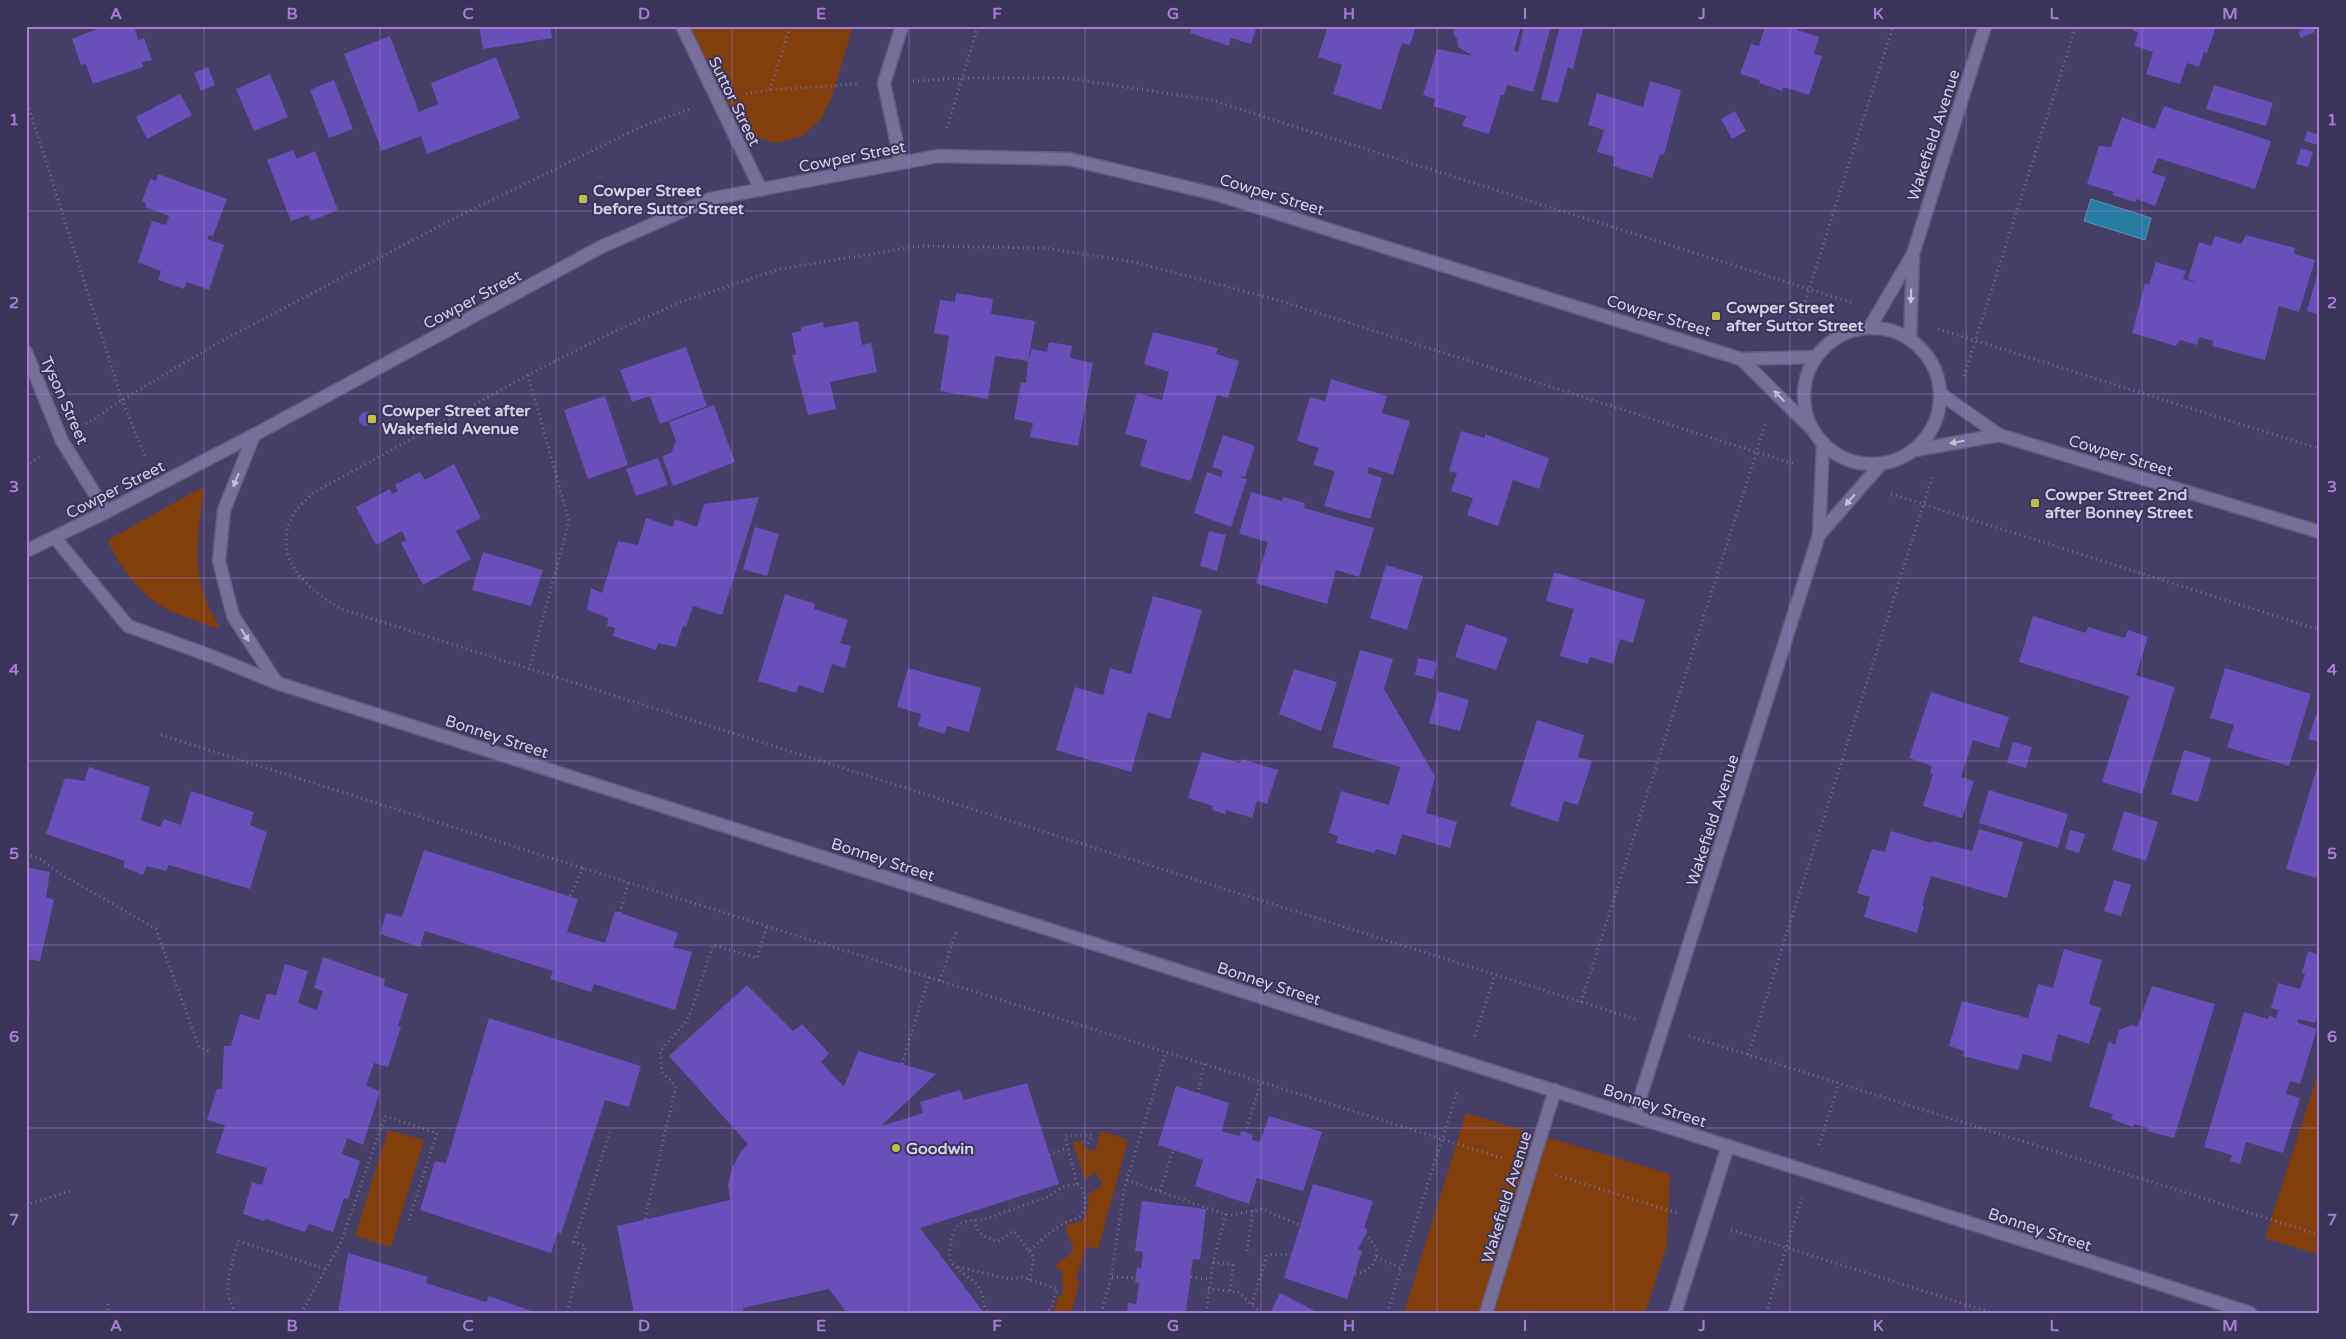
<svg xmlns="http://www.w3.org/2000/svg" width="2346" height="1339" viewBox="0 0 2346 1339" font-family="'Varela Round',sans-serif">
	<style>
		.green { fill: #833f0b }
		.water { fill: #267ca1; stroke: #5a95b6 }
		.building { fill: #694fba }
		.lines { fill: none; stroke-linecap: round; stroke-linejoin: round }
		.minor-casing { stroke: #615b7c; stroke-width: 15 }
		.tertiary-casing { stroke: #615b7c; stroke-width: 15 }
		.path { stroke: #757092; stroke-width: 3; stroke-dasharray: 1 4; stroke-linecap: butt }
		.minor { stroke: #756f9a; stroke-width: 12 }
		.tertiary { stroke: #756f9a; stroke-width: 12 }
		.oneway { fill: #c5c1dc }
		.grid { fill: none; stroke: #a77ed4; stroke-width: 1; stroke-opacity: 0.55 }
		.poi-dot { fill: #bcbf44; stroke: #3a335a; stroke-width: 2 }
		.labels { text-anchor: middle; stroke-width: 4; stroke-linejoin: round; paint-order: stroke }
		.street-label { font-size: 16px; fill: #d3d0e8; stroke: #3a335a }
		.poi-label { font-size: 16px; font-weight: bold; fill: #d3d0e8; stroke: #3a335a; text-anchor: start }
		.neatline { fill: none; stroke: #a77ed4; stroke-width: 2 }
		.grid-label { font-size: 16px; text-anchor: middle; font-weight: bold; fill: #a77ed4 }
	</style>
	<rect width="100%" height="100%" fill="#453e66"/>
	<g class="green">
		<polygon points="690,26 853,26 832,96 821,119 802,136 776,143 755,137 734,116"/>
		<path d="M 199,489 L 204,490 C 196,539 190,581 219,625 L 219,628 L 216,628 C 199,622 181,616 165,608 C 141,596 117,564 108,540 Z"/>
		<polygon points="2320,1067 2320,1255 2265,1238"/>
		<polygon points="1466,1113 1670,1174 1667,1245 1645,1313 1404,1313"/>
		<polygon points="388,1130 424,1140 391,1247 355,1236"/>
		<path d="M 1101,1131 L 1128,1140 L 1098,1249 L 1086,1246 L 1076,1280 L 1080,1281 L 1071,1313 L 1052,1313 L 1054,1311 L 1058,1296 L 1061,1296 L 1064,1286 L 1062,1285 L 1062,1271 L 1058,1270 L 1056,1264 L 1071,1254 L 1073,1247 L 1065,1228 L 1069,1224 L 1082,1221 C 1088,1211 1090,1206 1087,1195 L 1103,1185 L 1095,1172 L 1085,1180 L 1073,1143 L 1084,1140 L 1082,1147 L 1095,1151 Z"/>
	</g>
	<polygon class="water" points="2091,199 2151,218 2145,240 2084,221"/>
	<g class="building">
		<polygon points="104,26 144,26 135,29 138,40 144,38 152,60 142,62 143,67 93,84 86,64 81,65 72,39"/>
		<polygon points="479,26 550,26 552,38 483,49"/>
		<polygon points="1192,26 1257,26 1251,44 1231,38 1229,46 1190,33"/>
		<polygon points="1328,26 1416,26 1410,45 1402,43 1381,110 1333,94 1342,65 1318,57"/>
		<polygon points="1456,26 1521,26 1514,51 1518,52 1524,26 1551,26 1533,92 1507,85 1504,95 1501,95 1489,134 1462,126 1466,116 1433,106 1435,99 1423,95 1437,49 1473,56 1458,47 1457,39 1453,33"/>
		<polygon points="1560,26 1584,26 1573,69 1568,67 1558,103 1541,99"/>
		<polygon points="1765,26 1798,26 1797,30 1819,37 1814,54 1822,56 1809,95 1783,87 1782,91 1759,83 1760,80 1740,74 1751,44 1759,46"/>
		<polygon points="2132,26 2216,26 2207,53 2204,52 2199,67 2187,63 2180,84 2146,74 2153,52 2134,46 2138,33 2131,29"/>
		<polygon points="2309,26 2313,26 2315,32 2301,38 2298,32"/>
		<polygon points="390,36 419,112 438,104 431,83 496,57 520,118 427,154 421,136 382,151 344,54"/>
		<polygon points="208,67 215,85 201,91 194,73"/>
		<polygon points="270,74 288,117 254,131 236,89"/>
		<polygon points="334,80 353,129 329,138 310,90"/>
		<polygon points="1650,81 1681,90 1664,155 1660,154 1652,178 1613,166 1615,157 1597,152 1604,130 1588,125 1597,93 1643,107"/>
		<polygon points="2214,85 2273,103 2266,126 2206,109"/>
		<polygon points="180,94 192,115 147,139 136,117"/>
		<polygon points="2164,106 2271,141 2255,189 2158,158 2152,173 2166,177 2155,206 2137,199 2135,202 2112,195 2114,192 2087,184 2099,146 2111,147 2122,117 2155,129"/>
		<polygon points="1735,111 1746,131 1732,139 1721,119"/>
		<polygon points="2307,131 2320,135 2318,145 2304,141"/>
		<polygon points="2301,148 2313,152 2308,167 2296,164"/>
		<polygon points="293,150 297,159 315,151 338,210 311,221 308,215 291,221 267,160"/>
		<polygon points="158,174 227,199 213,236 209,235 207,239 224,245 209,290 187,282 184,289 158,280 161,271 138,262 152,221 166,225 169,216 145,207 146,203 142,201 150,179 156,181"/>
		<polygon points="2246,235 2295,248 2294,254 2315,260 2299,312 2279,306 2265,360 2212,346 2213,341 2199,337 2197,345 2180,340 2176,346 2132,333 2145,283 2149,285 2156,262 2186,271 2183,279 2197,283 2188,279 2199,242 2211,246 2215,236 2241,244"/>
		<polygon points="2320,264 2320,315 2307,311"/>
		<polygon points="956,293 993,299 991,314 1035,321 1028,361 1032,349 1047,352 1049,342 1072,346 1070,358 1093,363 1078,446 1030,437 1033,423 1014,419 1021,382 1026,383 1028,361 995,356 988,399 940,391 949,336 934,333 940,300 955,302"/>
		<polygon points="858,321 862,345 871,343 877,372 830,382 836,409 808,415 792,355 796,355 792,333 801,331 801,327 823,322 824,328"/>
		<polygon points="1153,332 1218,348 1216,354 1239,361 1228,398 1217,395 1191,481 1140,466 1147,440 1125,434 1137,393 1162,400 1169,372 1144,364"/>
		<polygon points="686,347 707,406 660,424 650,396 632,402 620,370"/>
		<polygon points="1331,379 1387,396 1382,413 1410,421 1393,475 1369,467 1367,473 1382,478 1370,519 1324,506 1335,471 1313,465 1319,448 1297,441 1310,397 1325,401"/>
		<polygon points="605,396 628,465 588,479 564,410"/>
		<polygon points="714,405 735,462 673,486 662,456 671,453 676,441 669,422"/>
		<circle cx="366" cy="419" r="7"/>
		<polygon points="1461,431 1485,438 1485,434 1549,458 1539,489 1513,480 1498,526 1467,515 1473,498 1451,491 1457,473 1449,471"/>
		<polygon points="1223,435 1255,446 1245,477 1237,476 1247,479 1231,527 1194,513 1207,472 1221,477 1223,471 1212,467"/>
		<polygon points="658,458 668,485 636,496 626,469"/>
		<polygon points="454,464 481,518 456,531 471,559 423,585 401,543 406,540 402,531 376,545 356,507 390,489 392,494 398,491 395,485 420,472 425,480"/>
		<polygon points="1251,492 1282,501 1283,497 1305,503 1304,508 1374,528 1359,577 1336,570 1327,604 1256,583 1268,542 1239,534"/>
		<polygon points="759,497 722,615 693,606 686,627 683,626 676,647 658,643 656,650 613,636 615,628 607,626 608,618 587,610 591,588 602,593 618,541 638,545 646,518 673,527 675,519 697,527 704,504"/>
		<polygon points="755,527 779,534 767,576 743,569"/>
		<polygon points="1209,531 1226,535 1217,571 1200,566"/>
		<polygon points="483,552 543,570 531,606 472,590"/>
		<polygon points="1386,565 1423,576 1407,630 1370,618"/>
		<polygon points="1554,572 1645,600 1633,643 1620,639 1613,664 1590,657 1588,664 1560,656 1574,609 1546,601"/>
		<polygon points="785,594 815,604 814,609 848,620 840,643 851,646 845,668 832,664 823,693 799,685 796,693 758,681"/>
		<polygon points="1153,596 1202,610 1170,719 1148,712 1131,772 1056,750 1075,687 1103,695 1110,668 1131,674"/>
		<polygon points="2033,616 2086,633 2088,627 2125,638 2128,630 2148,637 2136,675 2175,687 2142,794 2102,782 2129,696 2019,662"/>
		<polygon points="1466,624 1508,638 1496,670 1455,657"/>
		<polygon points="1360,650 1393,659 1384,689 1435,776 1426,813 1457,822 1450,848 1402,834 1396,855 1376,849 1374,853 1336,843 1338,836 1329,833 1341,791 1389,805 1400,767 1332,747"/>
		<polygon points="1418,658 1437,662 1433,679 1415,675"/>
		<polygon points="908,668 981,688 969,732 947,726 945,734 918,726 921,714 897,707"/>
		<polygon points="2225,668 2311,694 2289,766 2227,747 2234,725 2210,718"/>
		<polygon points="1294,669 1337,682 1321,731 1279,714"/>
		<polygon points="1438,691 1469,700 1460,731 1429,723"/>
		<polygon points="1931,692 2009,717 1999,748 1973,740 1961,777 1974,781 1962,818 1923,806 1933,774 1930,773 1932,766 1909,758"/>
		<polygon points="2320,703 2320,742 2308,739"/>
		<polygon points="1537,720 1584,735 1578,757 1592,761 1578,805 1564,801 1558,822 1510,806"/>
		<polygon points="2013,742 2032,747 2026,768 2007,763"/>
		<polygon points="2184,750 2211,758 2198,802 2171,794"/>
		<polygon points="1202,752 1240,763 1242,759 1278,770 1267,804 1257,801 1252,818 1226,810 1225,814 1212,810 1213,806 1188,798"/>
		<polygon points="2320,758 2320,866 2316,878 2286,869"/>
		<polygon points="89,767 150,787 141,820 160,827 164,819 181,825 191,791 254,812 250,825 267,832 250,889 169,865 166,871 147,866 143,875 123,867 125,861 46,834 65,778 84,781"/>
		<polygon points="1989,790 2068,814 2058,848 1979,823"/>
		<polygon points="2124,811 2158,822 2146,861 2112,850"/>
		<polygon points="1979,829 2023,842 2007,898 1931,876 1922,905 1924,906 1917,933 1864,917 1870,897 1857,893 1872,849 1885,852 1891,831 1932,843 1933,841 1972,851"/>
		<polygon points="2070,830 2085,834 2079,853 2065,849"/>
		<polygon points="424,850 578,899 567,932 605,943 615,911 678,933 673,947 692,952 675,1010 594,984 591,992 550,979 553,971 425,931 420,947 380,934 386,913 402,917"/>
		<polygon points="26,867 50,872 46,897 54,900 40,961 26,959"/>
		<polygon points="2114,880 2131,885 2121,916 2104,911"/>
		<polygon points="2064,949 2102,960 2089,1004 2101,1008 2089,1044 2058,1034 2051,1062 2023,1054 2018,1070 1963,1056 1964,1051 1949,1046 1962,1001 2028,1018 2038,984 2053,988"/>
		<polygon points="2308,951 2320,955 2320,1008 2315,1023 2298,1019 2298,1023 2317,1029 2300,1084 2290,1081 2286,1094 2300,1098 2283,1153 2246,1142 2240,1164 2230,1161 2232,1155 2204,1147 2244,1012 2268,1019 2269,1015 2276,1018 2278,1010 2271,1008 2278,983 2300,989 2305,974 2302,973"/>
		<polygon points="323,957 385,979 384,986 408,994 398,1026 401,1027 388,1067 374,1063 366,1086 380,1091 363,1145 347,1138 342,1154 360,1161 348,1199 344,1198 333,1232 309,1224 305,1232 266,1219 264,1221 243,1214 252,1182 262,1185 267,1168 216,1153 225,1125 207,1120 217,1089 222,1089 224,1046 231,1046 240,1014 259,1020 267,994 276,995 285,964 308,971 298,1003 317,1010 323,991 314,988"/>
		<polygon points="747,985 793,1031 802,1024 829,1053 821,1062 844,1087 858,1051 936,1074 881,1126 923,1113 920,1102 960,1090 964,1100 1027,1083 1059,1184 920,1228 984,1313 847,1313 829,1289 743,1308 744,1313 634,1313 617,1226 730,1200 728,1185 732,1168 740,1153 748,1144 669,1056"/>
		<polygon points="2152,986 2215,1004 2174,1138 2147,1131 2148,1128 2134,1124 2133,1127 2111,1119 2113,1114 2089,1107 2109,1041 2115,1045 2119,1030 2131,1025 2137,1027"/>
		<polygon points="26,1008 30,1009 27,1023 26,1023"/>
		<polygon points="489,1018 641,1066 629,1107 605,1100 561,1234 558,1232 551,1253 420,1210 435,1161 446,1163"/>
		<polygon points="1176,1086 1229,1103 1222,1131 1239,1136 1241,1131 1253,1135 1252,1140 1260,1142 1269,1116 1322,1132 1303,1191 1257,1178 1249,1204 1195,1186 1203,1160 1158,1145"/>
		<polygon points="1313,1184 1373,1201 1364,1228 1367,1229 1366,1234 1358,1249 1362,1251 1347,1299 1284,1278"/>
		<polygon points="1142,1201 1206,1209 1200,1260 1193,1259 1186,1311 1192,1313 1127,1313 1128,1303 1136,1304 1139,1283 1135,1282 1137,1268 1141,1268 1143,1252 1135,1251"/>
		<polygon points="348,1253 428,1277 426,1283 486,1302 489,1296 537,1313 338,1313"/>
		<polygon points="1280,1293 1319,1313 1270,1313"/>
	</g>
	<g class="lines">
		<defs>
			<g id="minor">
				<polyline points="682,26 761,190"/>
				<polyline points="901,163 884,83 902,26"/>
				<polyline points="1870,327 1913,254 1985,26"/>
				<polyline points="1910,339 1913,256"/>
				<polyline points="26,352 62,441 106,512"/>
				<polyline points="254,435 224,510 219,561 233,616 277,683"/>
				<polyline points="1819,535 1881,464"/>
				<path d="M 55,538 L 128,626 L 211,656 L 277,683 L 1467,1063 C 1728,1144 1989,1229 2250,1313"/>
				<polyline points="1635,1114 1819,535 1823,443"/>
				<polyline points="1486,1313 1555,1090"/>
				<polyline points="1675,1313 1728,1146"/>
			</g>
			<g id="tertiary">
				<circle cx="1872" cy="396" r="68"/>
				<polyline points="1741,359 1810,427"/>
				<polyline points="1941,394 1999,435 2320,532"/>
				<polyline points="1915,450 1999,435"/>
				<polyline points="26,551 106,512 254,435 601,247 710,199 938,156 1069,159 1219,195 1741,359 1816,357"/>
			</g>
		</defs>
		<use href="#minor" class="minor-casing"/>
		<use href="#tertiary" class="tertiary-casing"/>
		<g class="path">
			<polyline points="913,81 962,78 1066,78 1211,100 1853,303"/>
			<polyline points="770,90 790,26"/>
			<polyline points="746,94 770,90 857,84"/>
			<polyline points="26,99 122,400 146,459"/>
			<polyline points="947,128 978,26"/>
			<polyline points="1938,329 2320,449"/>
			<polyline points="1796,330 1893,26"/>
			<polyline points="528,375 569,521 529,670"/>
			<polyline points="1964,376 2076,26"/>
			<polyline points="86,424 122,400 216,344 451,220 643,126 692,108"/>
			<polyline points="26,466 40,456"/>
			<polyline points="1891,494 2320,630"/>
			<polyline points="161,735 1505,1159"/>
			<polyline points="26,854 40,859 59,873 156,929 199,1047 212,1052"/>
			<polyline points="570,896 583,868"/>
			<polyline points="620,913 628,882"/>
			<polyline points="940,981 957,929"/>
			<polyline points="1581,1002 1766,422"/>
			<path d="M 1635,1019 L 341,609 C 307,589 269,557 294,513 C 298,506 307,500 313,493 L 528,375 L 615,331 L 683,301 L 780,269 L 919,246 L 1045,248 L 1134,262 L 1277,300 L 1794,464"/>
			<polyline points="1475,1036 1495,975"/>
			<polyline points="1689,1036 2320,1235"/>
			<polyline points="1748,1055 1933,475"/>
			<polyline points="902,1064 929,977"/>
			<polyline points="1198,1094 1204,1064"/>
			<polyline points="1245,1133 1261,1082"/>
			<polyline points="1819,1145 1839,1083"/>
			<polyline points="1049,1155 1068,1148"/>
			<polyline points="1556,1175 1677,1213"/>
			<polyline points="1127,1180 1224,1214 1232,1215 1262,1209 1300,1225"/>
			<polyline points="1077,1184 1065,1136 1092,1135 1087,1145"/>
			<polyline points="1160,1191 1173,1150"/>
			<polyline points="26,1205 70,1191"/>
			<polyline points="645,1219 676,1086 662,1072 660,1051 685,1023 691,1012 713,945 757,958 767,926"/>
			<path d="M 975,1220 C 976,1235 985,1236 997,1242 L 1014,1231 L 1029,1251 C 1041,1241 1054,1228 1067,1222 C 1072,1219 1077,1220 1081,1215 C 1088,1208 1086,1188 1077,1184 L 1062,1187 L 1050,1196 L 985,1219 C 978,1220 969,1220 962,1223 C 952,1226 947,1252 951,1261 C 957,1273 973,1277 979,1288 C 985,1297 981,1306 989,1313"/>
			<polyline points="1731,1230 1993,1313"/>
			<polyline points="1247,1251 1253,1210"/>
			<polyline points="1376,1257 1401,1268"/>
			<polyline points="1213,1262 1233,1265 1230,1291"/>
			<polyline points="958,1267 1009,1279 1023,1277 1057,1289 1051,1309 1044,1313"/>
			<path d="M 1355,1274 C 1369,1272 1376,1264 1377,1249 L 1366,1234"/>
			<polyline points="1112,1277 1136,1278"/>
			<polyline points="1191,1277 1210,1279"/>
			<polyline points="1029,1280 1034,1258 1029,1251"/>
			<polyline points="1208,1289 1238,1292 1261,1313"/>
			<polyline points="108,1304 109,1313"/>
			<polyline points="1252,1304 1267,1255 1291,1254"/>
			<polyline points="567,1312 585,1246 574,1242 610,1132"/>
			<path d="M 236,1313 C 220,1289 232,1265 238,1241 L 326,1269"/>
			<polyline points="301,1313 341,1242 385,1116 437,1133 408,1223"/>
			<polyline points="1101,1313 1111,1279 1124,1190 1166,1052"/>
			<polyline points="1206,1313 1214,1258 1226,1214"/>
			<polyline points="1387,1313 1458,1089"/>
			<polyline points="1766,1313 1802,1198"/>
		</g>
		<use href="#minor" class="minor"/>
		<use href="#tertiary" class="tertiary"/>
	</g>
	<defs><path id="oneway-solid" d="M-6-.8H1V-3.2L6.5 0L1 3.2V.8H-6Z" transform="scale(1.25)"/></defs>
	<g class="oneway">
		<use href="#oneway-solid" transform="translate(1911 296) rotate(92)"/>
		<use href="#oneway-solid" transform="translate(1779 396) rotate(-135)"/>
		<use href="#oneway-solid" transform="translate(1957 442) rotate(170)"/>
		<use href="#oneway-solid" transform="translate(236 480) rotate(112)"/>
		<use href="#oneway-solid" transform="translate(1850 500) rotate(131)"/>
		<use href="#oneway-solid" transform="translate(245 635) rotate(57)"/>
	</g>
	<path class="grid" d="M 204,26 L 204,1313M 380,26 L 380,1313M 556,26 L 556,1313M 732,26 L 732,1313M 909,26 L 909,1313M 1085,26 L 1085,1313M 1261,26 L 1261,1313M 1437,26 L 1437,1313M 1614,26 L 1614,1313M 1790,26 L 1790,1313M 1966,26 L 1966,1313M 2142,26 L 2142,1313M 26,211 L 2320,211M 26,394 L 2320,394M 26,578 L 2320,578M 26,761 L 2320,761M 26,945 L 2320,945M 26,1128 L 2320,1128"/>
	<g class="poi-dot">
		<rect x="578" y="194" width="10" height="10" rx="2.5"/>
		<rect x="1711" y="311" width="10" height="10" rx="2.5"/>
		<rect x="367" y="414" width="10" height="10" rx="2.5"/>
		<rect x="2030" y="498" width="10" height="10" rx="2.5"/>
		<circle cx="896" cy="1148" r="5"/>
	</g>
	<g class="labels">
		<g class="street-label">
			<text transform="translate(735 101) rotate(64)" y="6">Suttor Street</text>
			<text transform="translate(1933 135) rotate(-72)" y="6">Wakefield Avenue</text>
			<text transform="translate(852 156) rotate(-11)" y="6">Cowper Street</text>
			<text transform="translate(1272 194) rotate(17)" y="6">Cowper Street</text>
			<text transform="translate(472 299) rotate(-28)" y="6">Cowper Street</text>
			<text transform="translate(1659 315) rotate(17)" y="6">Cowper Street</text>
			<text transform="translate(65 400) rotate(66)" y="6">Tyson Street</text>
			<text transform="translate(2121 455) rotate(17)" y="6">Cowper Street</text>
			<text transform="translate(115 489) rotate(-27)" y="6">Cowper Street</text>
			<text transform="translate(497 736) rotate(18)" y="6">Bonney Street</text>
			<text transform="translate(1712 820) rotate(-72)" y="6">Wakefield Avenue</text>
			<text transform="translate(883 859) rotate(18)" y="6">Bonney Street</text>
			<text transform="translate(1269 983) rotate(18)" y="6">Bonney Street</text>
			<text transform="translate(1655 1105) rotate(18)" y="6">Bonney Street</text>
			<text transform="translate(1506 1197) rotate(-73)" y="6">Wakefield Avenue</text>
			<text transform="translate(2040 1229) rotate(18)" y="6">Bonney Street</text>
		</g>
		<g class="poi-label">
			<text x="593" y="196">Cowper Street<tspan x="593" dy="18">before Suttor Street</tspan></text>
			<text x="1726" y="313">Cowper Street<tspan x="1726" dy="18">after Suttor Street</tspan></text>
			<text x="382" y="416">Cowper Street after<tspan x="382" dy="18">Wakefield Avenue</tspan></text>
			<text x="2045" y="500">Cowper Street 2nd<tspan x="2045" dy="18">after Bonney Street</tspan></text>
			<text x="906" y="1154">Goodwin</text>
		</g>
	</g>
	<rect width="2346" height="1339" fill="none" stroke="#3a335a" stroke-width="55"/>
	<rect x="28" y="28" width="2290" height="1284" class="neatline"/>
	<g class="grid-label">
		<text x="116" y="19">A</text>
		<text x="292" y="19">B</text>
		<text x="468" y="19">C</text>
		<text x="644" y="19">D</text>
		<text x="821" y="19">E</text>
		<text x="997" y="19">F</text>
		<text x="1173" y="19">G</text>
		<text x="1349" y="19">H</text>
		<text x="1525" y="19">I</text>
		<text x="1702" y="19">J</text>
		<text x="1878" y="19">K</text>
		<text x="2054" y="19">L</text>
		<text x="2230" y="19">M</text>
		<text x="14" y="125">1</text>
		<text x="2332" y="125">1</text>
		<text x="14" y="308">2</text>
		<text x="2332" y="308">2</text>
		<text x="14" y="492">3</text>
		<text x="2332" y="492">3</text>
		<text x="14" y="675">4</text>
		<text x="2332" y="675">4</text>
		<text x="14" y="859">5</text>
		<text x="2332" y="859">5</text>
		<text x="14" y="1042">6</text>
		<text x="2332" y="1042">6</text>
		<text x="14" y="1225">7</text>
		<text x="2332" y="1225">7</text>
		<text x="116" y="1331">A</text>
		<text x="292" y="1331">B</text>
		<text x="468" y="1331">C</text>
		<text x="644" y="1331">D</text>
		<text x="821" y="1331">E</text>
		<text x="997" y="1331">F</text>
		<text x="1173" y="1331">G</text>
		<text x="1349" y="1331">H</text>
		<text x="1525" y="1331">I</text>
		<text x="1702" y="1331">J</text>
		<text x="1878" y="1331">K</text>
		<text x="2054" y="1331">L</text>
		<text x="2230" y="1331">M</text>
	</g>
</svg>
